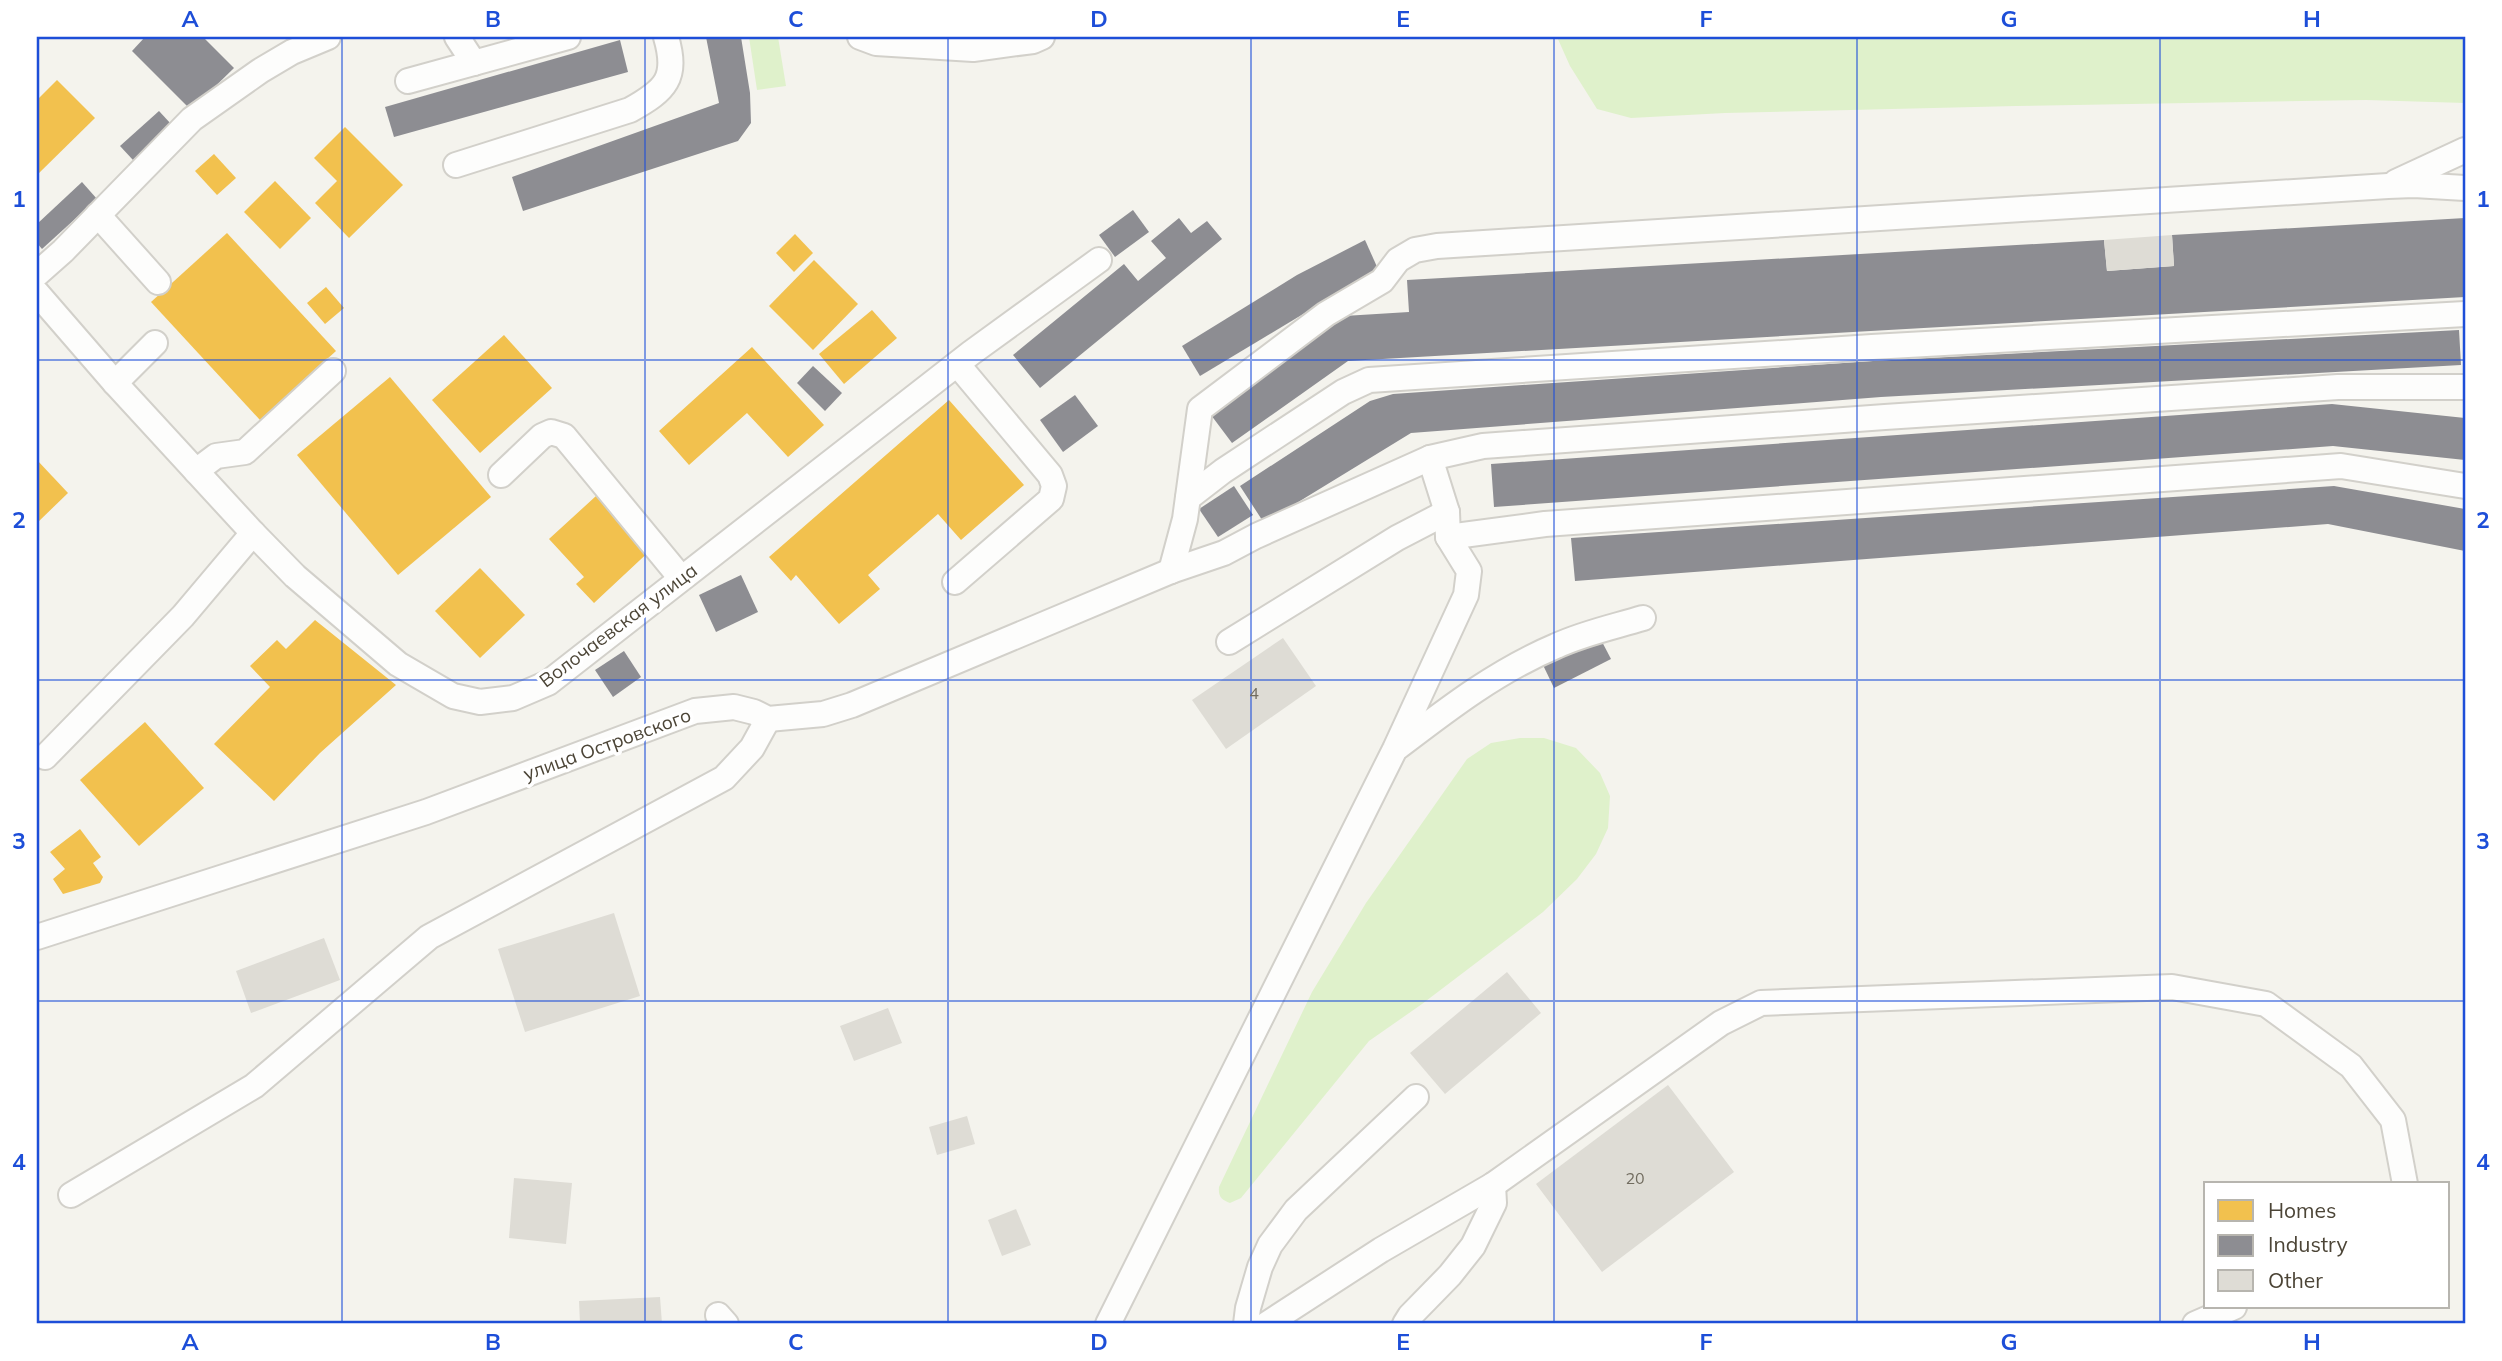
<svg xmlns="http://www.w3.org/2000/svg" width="2502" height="1361" viewBox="0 0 2502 1361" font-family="Mulish,sans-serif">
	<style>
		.green { fill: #dff1cb }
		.homes { fill: #f2c14e }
		.industry { fill: #8d8d92 }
		.building { fill: #dedcd5 }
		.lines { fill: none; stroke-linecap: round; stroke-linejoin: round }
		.lane-casing { stroke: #d2d0ca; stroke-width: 28 }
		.lane { stroke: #fdfdfc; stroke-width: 24 }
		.grid { fill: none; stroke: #1d4ed8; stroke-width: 2; stroke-opacity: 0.55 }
		.labels { text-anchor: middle; stroke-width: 7; stroke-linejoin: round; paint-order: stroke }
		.number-label { font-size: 16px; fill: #716c5f }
		.street-label { font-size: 19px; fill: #4c4537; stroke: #fff }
		.neatline { fill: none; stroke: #1d4ed8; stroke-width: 2.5 }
		.grid-label { font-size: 23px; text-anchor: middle; font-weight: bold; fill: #1d4ed8 }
	</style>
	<rect width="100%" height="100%" fill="#f4f3ed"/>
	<g class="green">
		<polygon points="749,37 778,37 786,86 757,90"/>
		<polygon points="1557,37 2465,37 2465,103 2366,100 2016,106 1725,113 1631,118 1597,109 1570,66"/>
		<path d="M 1520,738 L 1544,738 L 1576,748 L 1600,773 L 1610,796 L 1608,828 L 1596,854 L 1577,879 L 1543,912 L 1422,1004 L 1369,1041 L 1241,1198 L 1230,1203 C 1222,1200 1218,1197 1219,1187 L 1312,992 L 1366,903 L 1467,759 L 1491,743 Z"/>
	</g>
	<g class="homes">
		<polygon points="57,80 95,118 37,175 37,100"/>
		<polygon points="345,127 403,185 349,238 315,203 337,181 314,158"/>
		<polygon points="214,154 236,178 217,195 195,171"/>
		<polygon points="275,181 311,218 280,249 244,212"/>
		<polygon points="227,233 336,351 260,420 151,302"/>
		<polygon points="795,234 813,253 794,272 776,253"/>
		<polygon points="814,260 858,304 813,350 769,306"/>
		<polygon points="326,287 344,308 325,324 307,303"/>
		<polygon points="872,310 897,338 844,384 819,354"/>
		<polygon points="504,335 552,388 480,453 432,400"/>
		<polygon points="752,347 824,425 788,457 747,413 689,465 659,431"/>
		<polygon points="390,377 491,497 398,575 297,455"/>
		<polygon points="949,400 1024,485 961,540 938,514 868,575 880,589 839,624 796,575 791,581 769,557"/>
		<polygon points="37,460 68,493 37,523"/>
		<polygon points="596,496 631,533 655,546 594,603 576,584 584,577 549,539"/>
		<polygon points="480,568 525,615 480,658 435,611"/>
		<polygon points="315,620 396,685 320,753 274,801 214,744 270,687 250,666 277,640 286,649"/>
		<polygon points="145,722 204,788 139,846 80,780"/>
		<polygon points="80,829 101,857 93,863 103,877 100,883 63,894 53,879 65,869 50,852"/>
	</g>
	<g class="industry">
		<polygon points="145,37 203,37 234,68 191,110 132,51"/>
		<polygon points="706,37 741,37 750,93 751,123 738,141 523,211 512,177 719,103"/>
		<polygon points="620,40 628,72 394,137 385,107"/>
		<polygon points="159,111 171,124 133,160 120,146"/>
		<polygon points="82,182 97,199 42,249 37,243 37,224"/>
		<polygon points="1133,210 1149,232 1115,257 1099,235"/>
		<polygon points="1179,218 1191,233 1207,221 1222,239 1040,388 1013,355 1124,264 1138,281 1166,258 1151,241"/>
		<polygon points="2465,218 2465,297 1348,361 1232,443 1208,411 1344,316 1409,312 1407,280 2104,240 2107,271 2174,266 2172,235"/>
		<polygon points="1365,240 1378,269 1200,376 1182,346 1297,275"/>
		<polygon points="2459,330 2461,365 1881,397 1411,433 1264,523 1240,486 1370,401 1393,394 1873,361"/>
		<polygon points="813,366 842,393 825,411 797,383"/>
		<polygon points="1075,395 1098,426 1063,452 1040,420"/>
		<polygon points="2332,404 2465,418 2465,460 2333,446 1494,507 1491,464"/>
		<polygon points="1234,486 1253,515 1218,537 1199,509"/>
		<polygon points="2334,486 2465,509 2465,551 2328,524 1575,581 1571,538"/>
		<polygon points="741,575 758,612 716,632 699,595"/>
		<polygon points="1599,636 1611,659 1554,688 1543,665"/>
		<polygon points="624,651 641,677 613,697 595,670"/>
	</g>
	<g class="building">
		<polygon points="2172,235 2174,266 2107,271 2104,240"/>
		<polygon points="1283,638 1316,686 1226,749 1192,700"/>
		<polygon points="614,913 640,996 525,1032 498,949"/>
		<polygon points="324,938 340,980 251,1013 236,971"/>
		<polygon points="1507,972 1541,1013 1445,1094 1410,1053"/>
		<polygon points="888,1008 902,1043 854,1061 840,1026"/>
		<polygon points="1668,1085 1734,1172 1602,1272 1536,1184"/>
		<polygon points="967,1116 975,1144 937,1155 929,1127"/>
		<polygon points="514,1178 572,1183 566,1244 509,1238"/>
		<polygon points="1016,1209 1031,1245 1002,1256 988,1220"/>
		<polygon points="660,1297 662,1324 580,1324 579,1301"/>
	</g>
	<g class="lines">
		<defs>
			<g id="lane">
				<polyline points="457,37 474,63"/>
				<polyline points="860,37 876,43 973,49 1033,41 1042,37"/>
				<polyline points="408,81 568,37"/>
				<path d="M 456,165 L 630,110 C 666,90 678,78 666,37"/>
				<polyline points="2396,182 2465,150"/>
				<polyline points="98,215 158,282"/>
				<polyline points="37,274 63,251 192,119 260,71 292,52 328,37"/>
				<polyline points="37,293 115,383 253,533 295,576 398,664 453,696 480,702 513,698 548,683 971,353 1099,260"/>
				<polyline points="115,383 155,343"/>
				<polyline points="196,471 216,456 245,452 333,371"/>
				<polyline points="501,475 542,436 551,432 564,436 681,578"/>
				<polyline points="1188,498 1223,471 1343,392 1369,380 1872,347 2465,314"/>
				<polyline points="1448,537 1545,524 2341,466 2465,486"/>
				<polyline points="1171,571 1185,519 1200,409 1326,314 1382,281 1398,260 1415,250 1437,246 2388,186 2414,185 2465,188"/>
				<polyline points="955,582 1051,499 1054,486 1050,475 958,365"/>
				<polyline points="1229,642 1397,538 1447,512"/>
				<path d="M 1398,747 C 1449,708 1497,671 1556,646 C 1584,633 1613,627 1643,618"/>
				<polyline points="45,757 183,616 253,533"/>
				<polyline points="37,937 426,812 695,711 734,707 754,712 768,719 823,714 852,705 1171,571 1224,553 1256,536 1430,458 1483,446 1885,417 2338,387 2465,387"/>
				<polyline points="71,1195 254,1086 429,937 724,778 752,748 768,719"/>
				<polyline points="718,1315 726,1324"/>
				<polyline points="1108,1324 1395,749 1466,595 1469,571 1448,537 1447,512 1430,458"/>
				<polyline points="1246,1324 1248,1308 1260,1267 1270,1245 1296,1210 1416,1097"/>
				<polyline points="1267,1324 1381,1250 1493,1185 1721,1023 1761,1003 2172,987 2266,1004 2351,1066 2393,1120 2405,1184"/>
				<polyline points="1405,1324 1410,1316 1450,1275 1473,1246 1494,1203 1493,1185"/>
				<polyline points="2195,1324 2234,1307"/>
			</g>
		</defs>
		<use href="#lane" class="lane-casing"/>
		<use href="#lane" class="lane"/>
	</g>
	<path class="grid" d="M 342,37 L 342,1324M 645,37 L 645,1324M 948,37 L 948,1324M 1251,37 L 1251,1324M 1554,37 L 1554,1324M 1857,37 L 1857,1324M 2160,37 L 2160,1324M 37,360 L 2465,360M 37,680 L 2465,680M 37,1001 L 2465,1001"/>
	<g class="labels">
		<g class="number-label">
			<text x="1254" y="699">4</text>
			<text x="1635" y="1184">20</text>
		</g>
		<g class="street-label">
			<text transform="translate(618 625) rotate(-37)" y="7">Волочаевская улица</text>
			<text transform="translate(607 744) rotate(-20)" y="7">улица Островского</text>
		</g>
	</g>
	<rect width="2502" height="1361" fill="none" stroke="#ffffff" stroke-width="77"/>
	<rect x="2204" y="1182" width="245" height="126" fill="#ffffff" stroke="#b7b5af" stroke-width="2"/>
	<rect x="2218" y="1200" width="35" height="21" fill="#f2c14e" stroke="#b7b5af" stroke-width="2"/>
	<text x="2268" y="1218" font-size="21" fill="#4c4537">Homes</text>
	<rect x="2218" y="1235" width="35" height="21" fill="#8d8d92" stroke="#b7b5af" stroke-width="2"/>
	<text x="2268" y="1252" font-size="21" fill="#4c4537">Industry</text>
	<rect x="2218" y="1270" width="35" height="21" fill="#dedcd5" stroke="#b7b5af" stroke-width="2"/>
	<text x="2268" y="1288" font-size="21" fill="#4c4537">Other</text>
	<rect x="38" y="38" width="2426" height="1284" class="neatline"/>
	<g class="grid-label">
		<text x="190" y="27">A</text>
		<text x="493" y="27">B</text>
		<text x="796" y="27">C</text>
		<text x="1099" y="27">D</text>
		<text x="1403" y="27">E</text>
		<text x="1706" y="27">F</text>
		<text x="2009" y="27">G</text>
		<text x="2312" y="27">H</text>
		<text x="19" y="207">1</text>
		<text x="2483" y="207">1</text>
		<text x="19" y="528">2</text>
		<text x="2483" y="528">2</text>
		<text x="19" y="849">3</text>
		<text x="2483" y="849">3</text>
		<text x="19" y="1170">4</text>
		<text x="2483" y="1170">4</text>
		<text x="190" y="1350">A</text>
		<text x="493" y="1350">B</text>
		<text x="796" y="1350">C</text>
		<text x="1099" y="1350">D</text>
		<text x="1403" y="1350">E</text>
		<text x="1706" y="1350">F</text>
		<text x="2009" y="1350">G</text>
		<text x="2312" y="1350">H</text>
	</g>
</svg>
